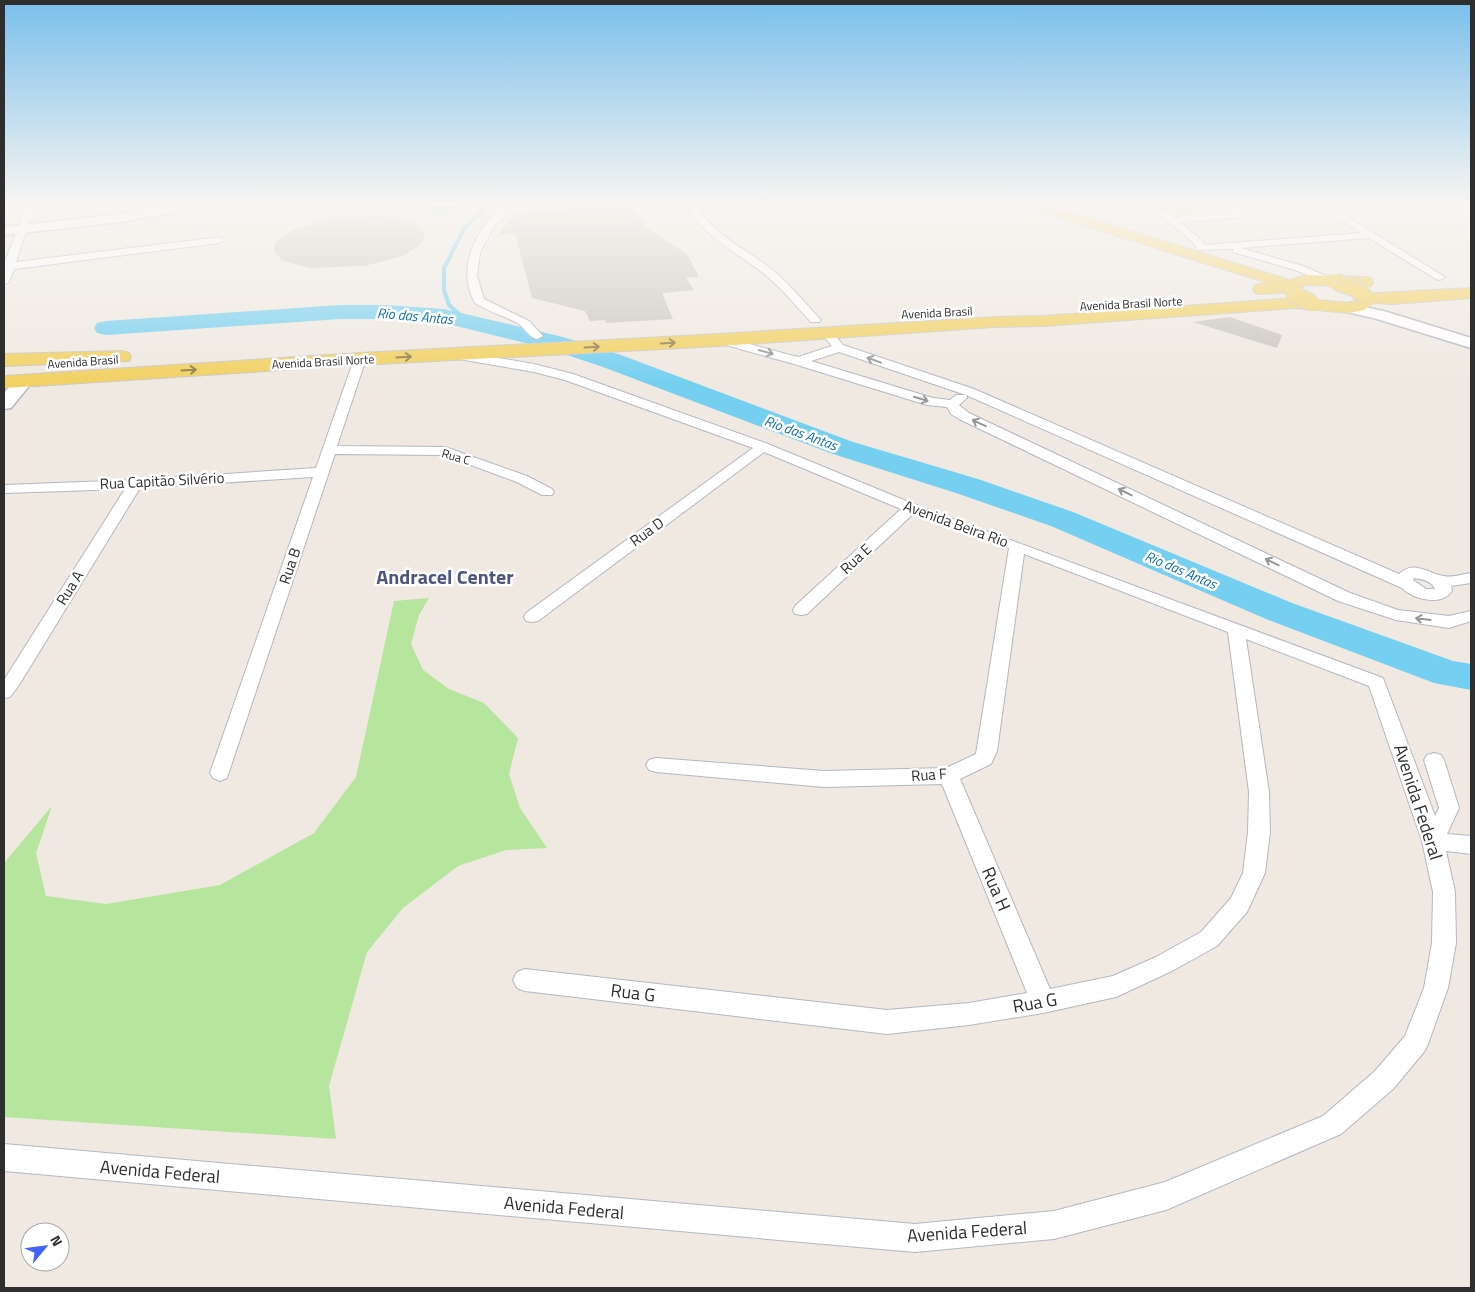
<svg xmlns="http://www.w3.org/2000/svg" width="1475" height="1292" viewBox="0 0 1475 1292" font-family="'Titillium Web',sans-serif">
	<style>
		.green { fill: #b6e59e }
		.water { fill: #75cff0 }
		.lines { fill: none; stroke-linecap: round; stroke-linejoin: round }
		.stream { stroke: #75cff0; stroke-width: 4 }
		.river { fill: #75cff0; fill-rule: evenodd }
		.building { fill: #cbc7bf }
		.minor-casing { stroke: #b4b7c1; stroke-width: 2 }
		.secondary-casing { stroke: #b4b7c1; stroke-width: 3 }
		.primary-casing { stroke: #c9c9c9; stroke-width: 2 }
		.minor { fill: #fff; fill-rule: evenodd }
		.secondary { fill: #fff; fill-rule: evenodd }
		.primary { fill: #f2d163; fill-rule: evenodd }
		.primary-bridge-casing { stroke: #c9c9c9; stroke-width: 18; stroke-linecap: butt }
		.primary-bridge { stroke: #f2d163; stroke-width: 16 }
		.oneway { stroke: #908048 }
		.oneway2 { stroke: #969696 }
		.labels { text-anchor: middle; stroke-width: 5; stroke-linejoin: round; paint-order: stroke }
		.far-street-label { font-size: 12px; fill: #2e2e2e; stroke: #fff }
		.far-water-label { font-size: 14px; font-style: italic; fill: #0d6fa3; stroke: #fff }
		.street-label { font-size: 15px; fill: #2e2e2e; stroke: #fff }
		.near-street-label { font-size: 18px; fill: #2e2e2e; stroke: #fff }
		.district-label { font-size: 20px; font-weight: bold; fill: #4d5680; stroke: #fff }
	</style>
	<rect width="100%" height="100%" fill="#efe9e1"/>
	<g class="green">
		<polygon points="1152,203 1208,203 1219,210 1215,212 1171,214 1165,212"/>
		<polygon points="429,598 419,615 411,644 423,670 449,689 484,703 518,738 509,774 520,808 547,848 506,850 458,866 403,908 367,952 329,1086 336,1139 4,1117 4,863 52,806 36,853 46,896 106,904 220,885 314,833 356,777 394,601"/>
	</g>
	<polygon class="water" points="422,203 457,203 464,209 436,215"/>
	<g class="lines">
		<polyline class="stream" points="468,322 449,305 444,290 444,268 465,227 491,203"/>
		<polygon class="river" points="340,305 386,305 444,309 563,337 621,355 853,442 978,479 1073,512 1292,603 1453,661 1471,664 1471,690 1434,683 1266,619 1051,526 956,493 833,454 603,367 546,348 444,323 386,319 340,319 106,335 97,333 94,328 97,323 106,321"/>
	</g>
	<g class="building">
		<polygon points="589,203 632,203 644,226 687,254 699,277 686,278 694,290 662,293 673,319 606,323 605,320 590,321 585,311 532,298 515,233 498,235 515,213 591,206"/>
		<polygon points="364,216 383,216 413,223 421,228 424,234 423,240 419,246 403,256 364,266 310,268 283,261 276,254 274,248 276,241 295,229 326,220"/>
		<polygon points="1230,317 1282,335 1277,348 1193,322"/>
	</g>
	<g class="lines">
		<defs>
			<g id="minor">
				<polygon points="26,203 35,203 16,262 220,237 225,240 220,243 14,269 9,282 4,285 4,264 18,229"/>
				<path d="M 507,203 L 518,203 L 494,226 L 480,253 L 477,276 L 484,299 L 529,321 L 543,336 L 537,339 C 530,338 525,329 519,324 C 505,316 489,312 475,303 C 455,267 477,225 507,203 Z"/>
				<path d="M 689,203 L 697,203 C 708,234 753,252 776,273 C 792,287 805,303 819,318 L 821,320 L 819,322 L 811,322 C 797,307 784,291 769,278 C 745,256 697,236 689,203 Z"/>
				<polygon points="1145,203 1155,203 1173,217 1235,212 1223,203 1233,203 1247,212 1249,214 1244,217 1180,222 1200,239 1205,245 1361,233 1314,203 1325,203 1445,277 1440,280 1436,279 1369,238 1241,248 1303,266 1333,279 1334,281 1333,283 1329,284 1295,270 1233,252 1233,249 1198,250 1194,243"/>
				<polygon points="1443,203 1455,203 1471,211 1471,218"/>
				<path d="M 827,330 L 831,331 L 843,345 L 974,389 L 1399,574 C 1415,559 1428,574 1444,576 C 1452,578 1463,574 1471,573 L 1471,583 L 1451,586 L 1452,591 C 1441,607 1413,599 1402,588 L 966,395 L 839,352 L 811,361 L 933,398 L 950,400 L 956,395 L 966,395 L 967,398 L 959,405 L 969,413 L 1350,593 L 1398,610 L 1449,616 L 1471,611 L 1471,621 L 1449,628 L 1396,620 L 1338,601 L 959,419 L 951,414 L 947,407 L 927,405 L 794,364 L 715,342 L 713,340 L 719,336 L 798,357 L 832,346 L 821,333 ZM 1414,578 C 1422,579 1432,581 1435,589 L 1426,589 L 1413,580 Z"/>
				<path d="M 457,351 L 534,364 L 573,374 L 768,444 L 916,505 L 1383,678 L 1435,816 L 1439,808 L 1424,760 L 1427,755 L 1434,753 L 1441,755 L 1444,760 L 1459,808 L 1447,834 L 1471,836 L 1471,854 L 1446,851 L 1455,892 L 1456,943 L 1448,988 L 1428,1044 L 1424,1052 L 1393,1089 L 1341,1134 L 1166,1210 L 1054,1239 L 915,1252 L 4,1171 L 4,1144 L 915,1224 L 1054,1211 L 1165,1182 L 1323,1116 L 1375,1071 L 1405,1036 L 1424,988 L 1432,943 L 1433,892 L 1422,841 L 1369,686 L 1246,639 L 1269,792 L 1270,832 L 1265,873 L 1247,912 L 1217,946 L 1172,971 L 1116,997 L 1043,1013 L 969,1025 L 887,1034 L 525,991 L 517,988 L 513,980 L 517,972 L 525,969 L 887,1010 L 969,1003 L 1027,993 L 942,784 L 824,787 L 656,772 L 649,770 L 646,765 L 649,760 L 656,758 L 824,771 L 946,768 L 976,754 L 1009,548 L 913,514 L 807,614 L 801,615 L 795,614 L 793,610 L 795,606 L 901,509 L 764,452 L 538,621 L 532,622 L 526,621 L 524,617 L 526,613 L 753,448 L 565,380 L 534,372 L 453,358 L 451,355 L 453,352 ZM 1024,554 L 1228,632 L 1249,792 L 1248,832 L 1243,873 L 1231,898 L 1201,932 L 1156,957 L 1113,976 L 1050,989 L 960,779 L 991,764 L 997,751 Z"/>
				<polygon points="360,355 366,359 337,446 445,447 527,476 552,489 554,492 552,495 542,495 517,482 443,455 335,454 227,778 220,781 213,778 210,773 313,477 140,488 19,685 10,697 4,698 4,680 125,489 4,493 4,485 135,480 316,468 354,359"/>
			</g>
			<g id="secondary">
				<polygon points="182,203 209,203 202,207 121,222 4,235 4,227 121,214"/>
				<polygon points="1349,303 1387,312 1471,338 1471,348 1377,319 1343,311 1341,308 1343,305"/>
				<polygon points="24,376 30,377 33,381 11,408 4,409 4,393 18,377"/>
			</g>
			<g id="primary">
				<polygon points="1019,203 1040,203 1290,280 1306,275 1365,277 1371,278 1373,282 1371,286 1365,287 1306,285 1291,292 1261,294 1255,293 1253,289 1255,285 1268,283 1021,206"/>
				<polygon points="1471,288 1471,298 1393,304 1373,303 1364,310 1349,313 1295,308 1043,326 995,327 719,346 360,365 4,388 4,376 360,353 719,334 995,317 1043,316 1295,298 1349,303 1357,300 1360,294"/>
				<polygon points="122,351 129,353 131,357 129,361 4,366 4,354"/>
			</g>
		</defs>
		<use href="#minor" class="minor-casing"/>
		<use href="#secondary" class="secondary-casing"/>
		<use href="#primary" class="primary-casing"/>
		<use href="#minor" class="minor"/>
		<use href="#secondary" class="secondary"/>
		<use href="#primary" class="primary"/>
		<defs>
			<g id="primary-bridge">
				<polyline points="1336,282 1356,289 1366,298"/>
				<polyline points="1291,287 1295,295 1312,303"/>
			</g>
		</defs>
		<use href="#primary-bridge" class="primary-bridge-casing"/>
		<use href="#primary-bridge" class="primary-bridge"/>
	</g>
	<defs><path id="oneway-shaft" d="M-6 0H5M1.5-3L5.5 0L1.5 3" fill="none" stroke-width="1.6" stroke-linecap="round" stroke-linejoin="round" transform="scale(1.25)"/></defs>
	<g class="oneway">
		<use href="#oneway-shaft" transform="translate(668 343) rotate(-3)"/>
		<use href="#oneway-shaft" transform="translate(592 347) rotate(-3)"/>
		<use href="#oneway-shaft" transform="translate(404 357) rotate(-3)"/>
		<use href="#oneway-shaft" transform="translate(189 370) rotate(-3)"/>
	</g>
	<g class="oneway2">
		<use href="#oneway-shaft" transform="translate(766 352) rotate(15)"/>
		<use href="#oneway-shaft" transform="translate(874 360) rotate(-160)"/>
		<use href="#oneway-shaft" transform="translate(921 399) rotate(17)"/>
		<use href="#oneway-shaft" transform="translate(979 423) rotate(-155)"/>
		<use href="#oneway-shaft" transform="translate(1125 492) rotate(-154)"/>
		<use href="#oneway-shaft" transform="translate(1272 562) rotate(-154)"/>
		<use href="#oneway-shaft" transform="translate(1423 619) rotate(-173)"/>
	</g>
	<linearGradient id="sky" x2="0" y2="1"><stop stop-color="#7abfeb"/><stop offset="0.53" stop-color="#f8f5f2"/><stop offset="1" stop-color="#f8f5f2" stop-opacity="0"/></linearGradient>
	<rect width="1475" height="384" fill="url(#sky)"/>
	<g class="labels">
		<g class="far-street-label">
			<text transform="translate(1131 304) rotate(-3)" y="4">Avenida Brasil Norte</text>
			<text transform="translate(937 313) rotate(-3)" y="4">Avenida Brasil</text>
			<text transform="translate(83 362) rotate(-4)" y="4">Avenida Brasil</text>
			<text transform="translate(323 362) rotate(-3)" y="4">Avenida Brasil Norte</text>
			<text transform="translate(456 457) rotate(16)" y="4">Rua C</text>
		</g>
		<g class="far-water-label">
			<text transform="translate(415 316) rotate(5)" y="5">Rio das Antas</text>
			<text transform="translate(801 433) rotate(20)" y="5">Rio das Antas</text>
			<text transform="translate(1181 570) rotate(23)" y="5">Rio das Antas</text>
		</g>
		<g class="street-label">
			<text transform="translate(162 481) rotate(-3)" y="5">Rua Capitão Silvério</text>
			<text transform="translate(956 524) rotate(20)" y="5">Avenida Beira Rio</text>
			<text transform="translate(647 532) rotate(-36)" y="5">Rua D</text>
			<text transform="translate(856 559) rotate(-43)" y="5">Rua E</text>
			<text transform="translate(290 566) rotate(-71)" y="5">Rua B</text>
			<text transform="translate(70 588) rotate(-58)" y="5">Rua A</text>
			<text transform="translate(929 775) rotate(-4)" y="5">Rua F</text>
		</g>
		<g class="near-street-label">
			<text transform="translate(1418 802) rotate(72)" y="6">Avenida Federal</text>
			<text transform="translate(996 889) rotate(67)" y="6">Rua H</text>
			<text transform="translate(633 993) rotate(7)" y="6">Rua G</text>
			<text transform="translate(1035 1003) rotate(-10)" y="6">Rua G</text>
			<text transform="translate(160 1172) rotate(5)" y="6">Avenida Federal</text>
			<text transform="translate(564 1208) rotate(5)" y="6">Avenida Federal</text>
			<text transform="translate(967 1232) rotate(-4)" y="6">Avenida Federal</text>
		</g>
		<g class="district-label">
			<text x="445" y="584">Andracel Center</text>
		</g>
	</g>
	<rect width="1475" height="1292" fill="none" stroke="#2e2e2e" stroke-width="10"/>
	<g transform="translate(45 1247) rotate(61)"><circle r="24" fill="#ffffff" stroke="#ababab"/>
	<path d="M0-4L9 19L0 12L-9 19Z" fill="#4264fb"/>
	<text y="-8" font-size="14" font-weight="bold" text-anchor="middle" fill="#2e2e2e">N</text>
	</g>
</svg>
